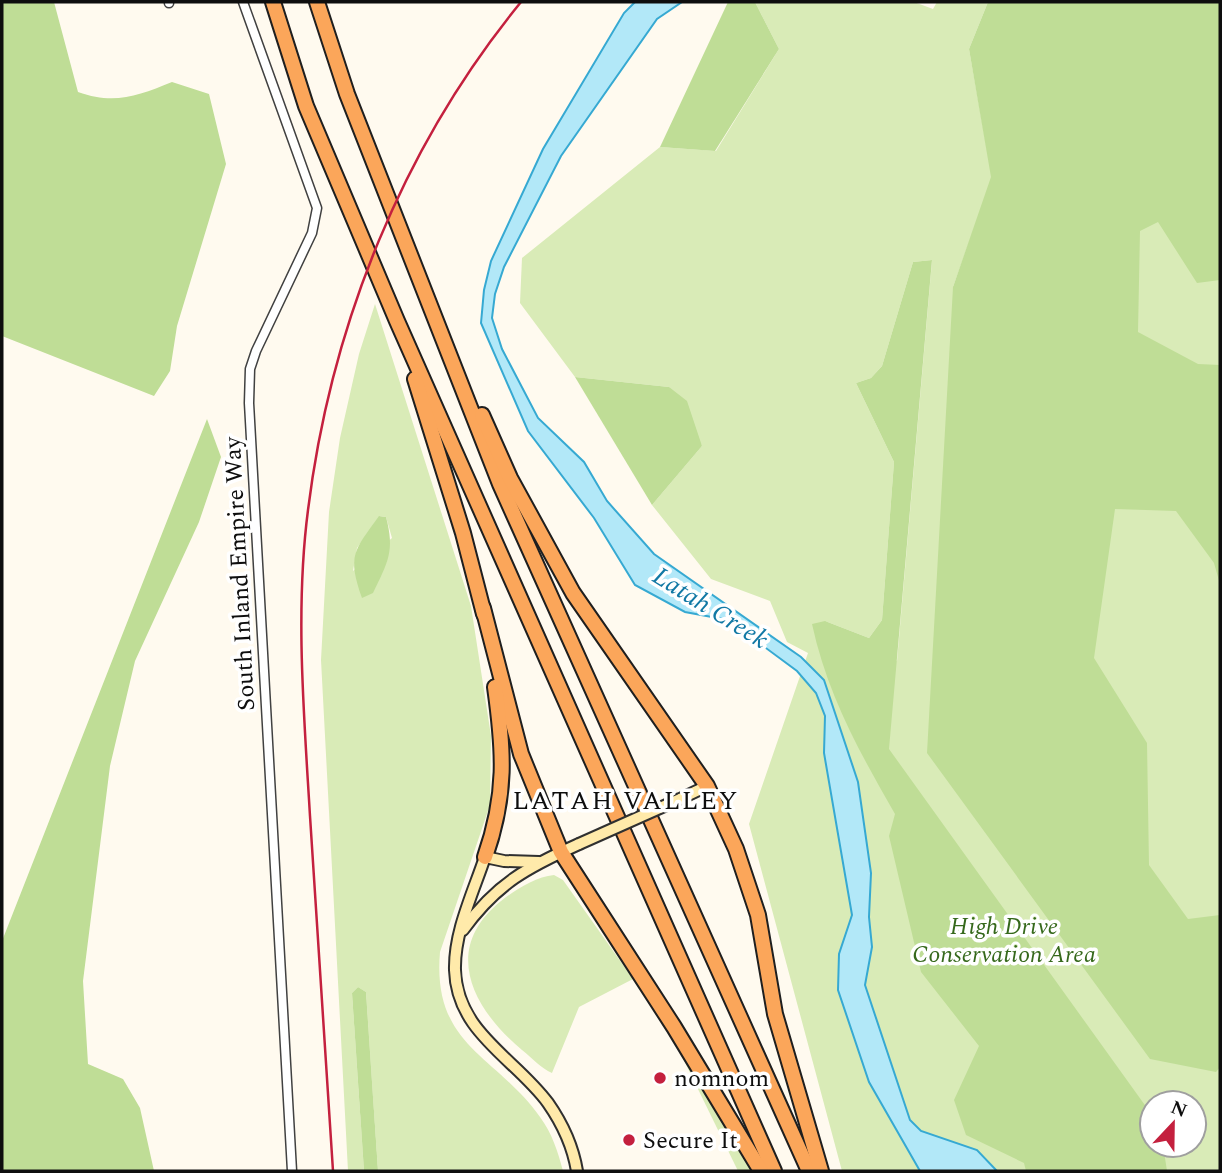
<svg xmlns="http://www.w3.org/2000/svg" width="1222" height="1173" viewBox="0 0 1222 1173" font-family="Spectral,serif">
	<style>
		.green { fill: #d9ebb7; fill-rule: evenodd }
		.forest { fill: #bfdd96 }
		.water { fill: #b2e8f8; stroke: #36a9d2; stroke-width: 2 }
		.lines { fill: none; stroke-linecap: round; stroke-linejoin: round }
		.minor-casing { stroke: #414141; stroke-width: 11 }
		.secondary-casing { stroke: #303030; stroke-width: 14 }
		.trunk-casing { stroke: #1f1f1f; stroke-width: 18 }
		.minor { stroke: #fff; stroke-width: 8 }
		.secondary { stroke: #ffeaaa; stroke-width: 10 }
		.trunk { stroke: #fba65a; stroke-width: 14 }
		.rail { stroke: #c4203e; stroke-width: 2.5 }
		.secondary-bridge-casing { stroke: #303030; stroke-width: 14; stroke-linecap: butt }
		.secondary-bridge { stroke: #ffeaaa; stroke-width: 10 }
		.poi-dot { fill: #c4203e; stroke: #fff; stroke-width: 2.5 }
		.labels { text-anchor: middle; stroke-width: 7; stroke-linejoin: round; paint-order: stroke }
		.street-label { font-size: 24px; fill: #0e0e0e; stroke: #fff }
		.park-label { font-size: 24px; font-style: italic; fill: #36691c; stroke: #fff }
		.poi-label { font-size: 24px; fill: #0e0e0e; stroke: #fff; text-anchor: start }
		.water-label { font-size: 26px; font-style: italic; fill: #1279a5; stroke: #fff }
		.neighbourhood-label { font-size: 26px; letter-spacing: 2px; fill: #0e0e0e; stroke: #fff }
	</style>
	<rect width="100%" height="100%" fill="#fffaef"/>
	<g class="green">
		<path d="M 755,2 L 914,2 L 933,9 L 937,2 L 988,2 L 969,49 L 992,178 L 953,287 L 1055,203 L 1220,2 L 1220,1171 L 842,1171 L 749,824 L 808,653 L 787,642 L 770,601 L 711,579 L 652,505 L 702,446 L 669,387 L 575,377 L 520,303 L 522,258 L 660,147 L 716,151 L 779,49 ZM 932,260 L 932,261 L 897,661 L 825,621 L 869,638 L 882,620 L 894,462 L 856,383 L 871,378 L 882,366 L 913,262 ZM 1152,1103 L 1194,1103 L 1194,1145 L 1152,1145 Z"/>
		<path d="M 375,304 L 471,606 L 491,736 L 490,805 L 440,952 C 432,1046 495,1054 540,1117 C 552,1133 558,1152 563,1171 L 378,1171 L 366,992 L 358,987 L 352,993 L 364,1171 L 348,1171 L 321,660 L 329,512 L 340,438 L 359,354 ZM 380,516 L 386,517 L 392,538 L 353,571 L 357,548 Z"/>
		<path d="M 554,875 L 563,880 L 633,979 L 579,1007 L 552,1073 C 541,1068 532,1058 522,1050 C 474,1010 440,950 501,901 C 515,890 535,877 554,875 Z"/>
		<polygon points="675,1042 727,1125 751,1171 738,1171"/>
	</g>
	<g class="forest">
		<path d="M 2,2 L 54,2 L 78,92 C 114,105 138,96 172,82 L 209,94 L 226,164 L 177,326 L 170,371 L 154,396 L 2,336 Z"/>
		<polygon points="728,2 755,2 779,49 715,151 660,147"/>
		<polygon points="988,2 1220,2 1220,280 1197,283 1158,222 1140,231 1138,332 1198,364 1220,365 1220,584 1214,563 1176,511 1115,509 1094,658 1147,743 1149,865 1188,919 1220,915 1220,1067 1216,1072 1150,1059 927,753 953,287 991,177 969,49"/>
		<path d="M 932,260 L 889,749 L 1152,1115 L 1152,1145 L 1163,1145 L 1167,1171 L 1026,1171 L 1024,1163 L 966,1135 L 954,1100 L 979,1046 L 921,972 L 889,836 L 895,814 C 860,753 827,694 812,624 L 825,621 L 869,638 L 882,620 L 894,462 L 856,383 L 871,378 L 882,366 L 913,262 Z"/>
		<polygon points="575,377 669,387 687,401 702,446 652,505"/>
		<polygon points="207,419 221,457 199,522 135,661 110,766 83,981 88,1064 123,1079 140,1108 154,1171 2,1171 2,941"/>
		<path d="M 379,516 L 386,517 C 395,551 388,562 373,593 L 362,598 C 347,555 354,551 379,516 Z"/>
		<polygon points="358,987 366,992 378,1171 364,1171 352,993"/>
	</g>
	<polygon class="water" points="635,2 682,2 657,19 561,156 504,267 495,294 492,318 502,349 538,418 584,462 607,501 654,554 801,657 824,680 858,782 871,873 869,917 872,947 865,985 910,1120 921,1131 977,1150 997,1171 920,1171 869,1082 838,990 839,954 852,915 824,753 825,716 816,693 797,671 728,620 685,612 635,585 594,518 528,431 481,323 484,290 491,261 543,149 624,13"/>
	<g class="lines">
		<defs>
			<g id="minor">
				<polyline points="169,2 169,3"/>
				<polyline points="243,2 317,208 312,233 256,351 250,369 249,403 292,1171"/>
			</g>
			<g id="secondary">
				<polyline points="680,799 707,786"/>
				<path d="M 539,862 L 504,861 L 485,857 C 473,893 454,932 455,970 C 457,1033 515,1058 548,1103 C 562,1123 573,1147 577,1171"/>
				<path d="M 463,930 C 497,883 528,867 579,844"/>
			</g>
			<g id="trunk">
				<polyline points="273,2 306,106 397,321 774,1171"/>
				<polyline points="317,2 347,94 500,484 809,1171"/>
				<polyline points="415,379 463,533 484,614"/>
				<polyline points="482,415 510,478 573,593 707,786 736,849 758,915 775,1014 821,1171"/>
				<polyline points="483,608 521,754 561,852 674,1027 761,1171"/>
				<path d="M 485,857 C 507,794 504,751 495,687"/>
			</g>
		</defs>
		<use href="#minor" class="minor-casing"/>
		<use href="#secondary" class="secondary-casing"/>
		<use href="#trunk" class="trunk-casing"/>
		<use href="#minor" class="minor"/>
		<use href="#secondary" class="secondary"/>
		<use href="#trunk" class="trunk"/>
		<path class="rail" d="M 333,1171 C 325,1053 318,934 310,816 C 304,715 295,610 308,510 C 331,325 403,146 521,2"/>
		<defs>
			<polyline id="secondary-bridge" points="579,844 680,799"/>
		</defs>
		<use href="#secondary-bridge" class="secondary-bridge-casing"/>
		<use href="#secondary-bridge" class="secondary-bridge"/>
	</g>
	<g class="poi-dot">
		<circle cx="660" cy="1078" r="7"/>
		<circle cx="629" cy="1140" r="7"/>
	</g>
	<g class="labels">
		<g class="street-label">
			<text transform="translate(239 574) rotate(-93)" y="8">South Inland Empire Way</text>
		</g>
		<g class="park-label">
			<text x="1004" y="934">High Drive<tspan x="1004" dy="28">Conservation Area</tspan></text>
		</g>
		<g class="poi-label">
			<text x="674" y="1086">nomnom</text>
			<text x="643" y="1148">Secure It</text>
		</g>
		<g class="water-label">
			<text transform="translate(711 607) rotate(32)" y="9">Latah Creek</text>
		</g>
		<g class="neighbourhood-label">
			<text x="626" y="809">LATAH VALLEY</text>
		</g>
	</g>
	<rect width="1222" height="1173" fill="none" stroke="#0e0e0e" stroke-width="7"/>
	<g transform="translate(1173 1124) rotate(22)"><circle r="33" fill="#ffffff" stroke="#9f9f9f" stroke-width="2"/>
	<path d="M0-5L12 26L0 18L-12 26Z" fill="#c4203e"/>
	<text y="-10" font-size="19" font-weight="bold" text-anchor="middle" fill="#0e0e0e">N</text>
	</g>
</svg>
